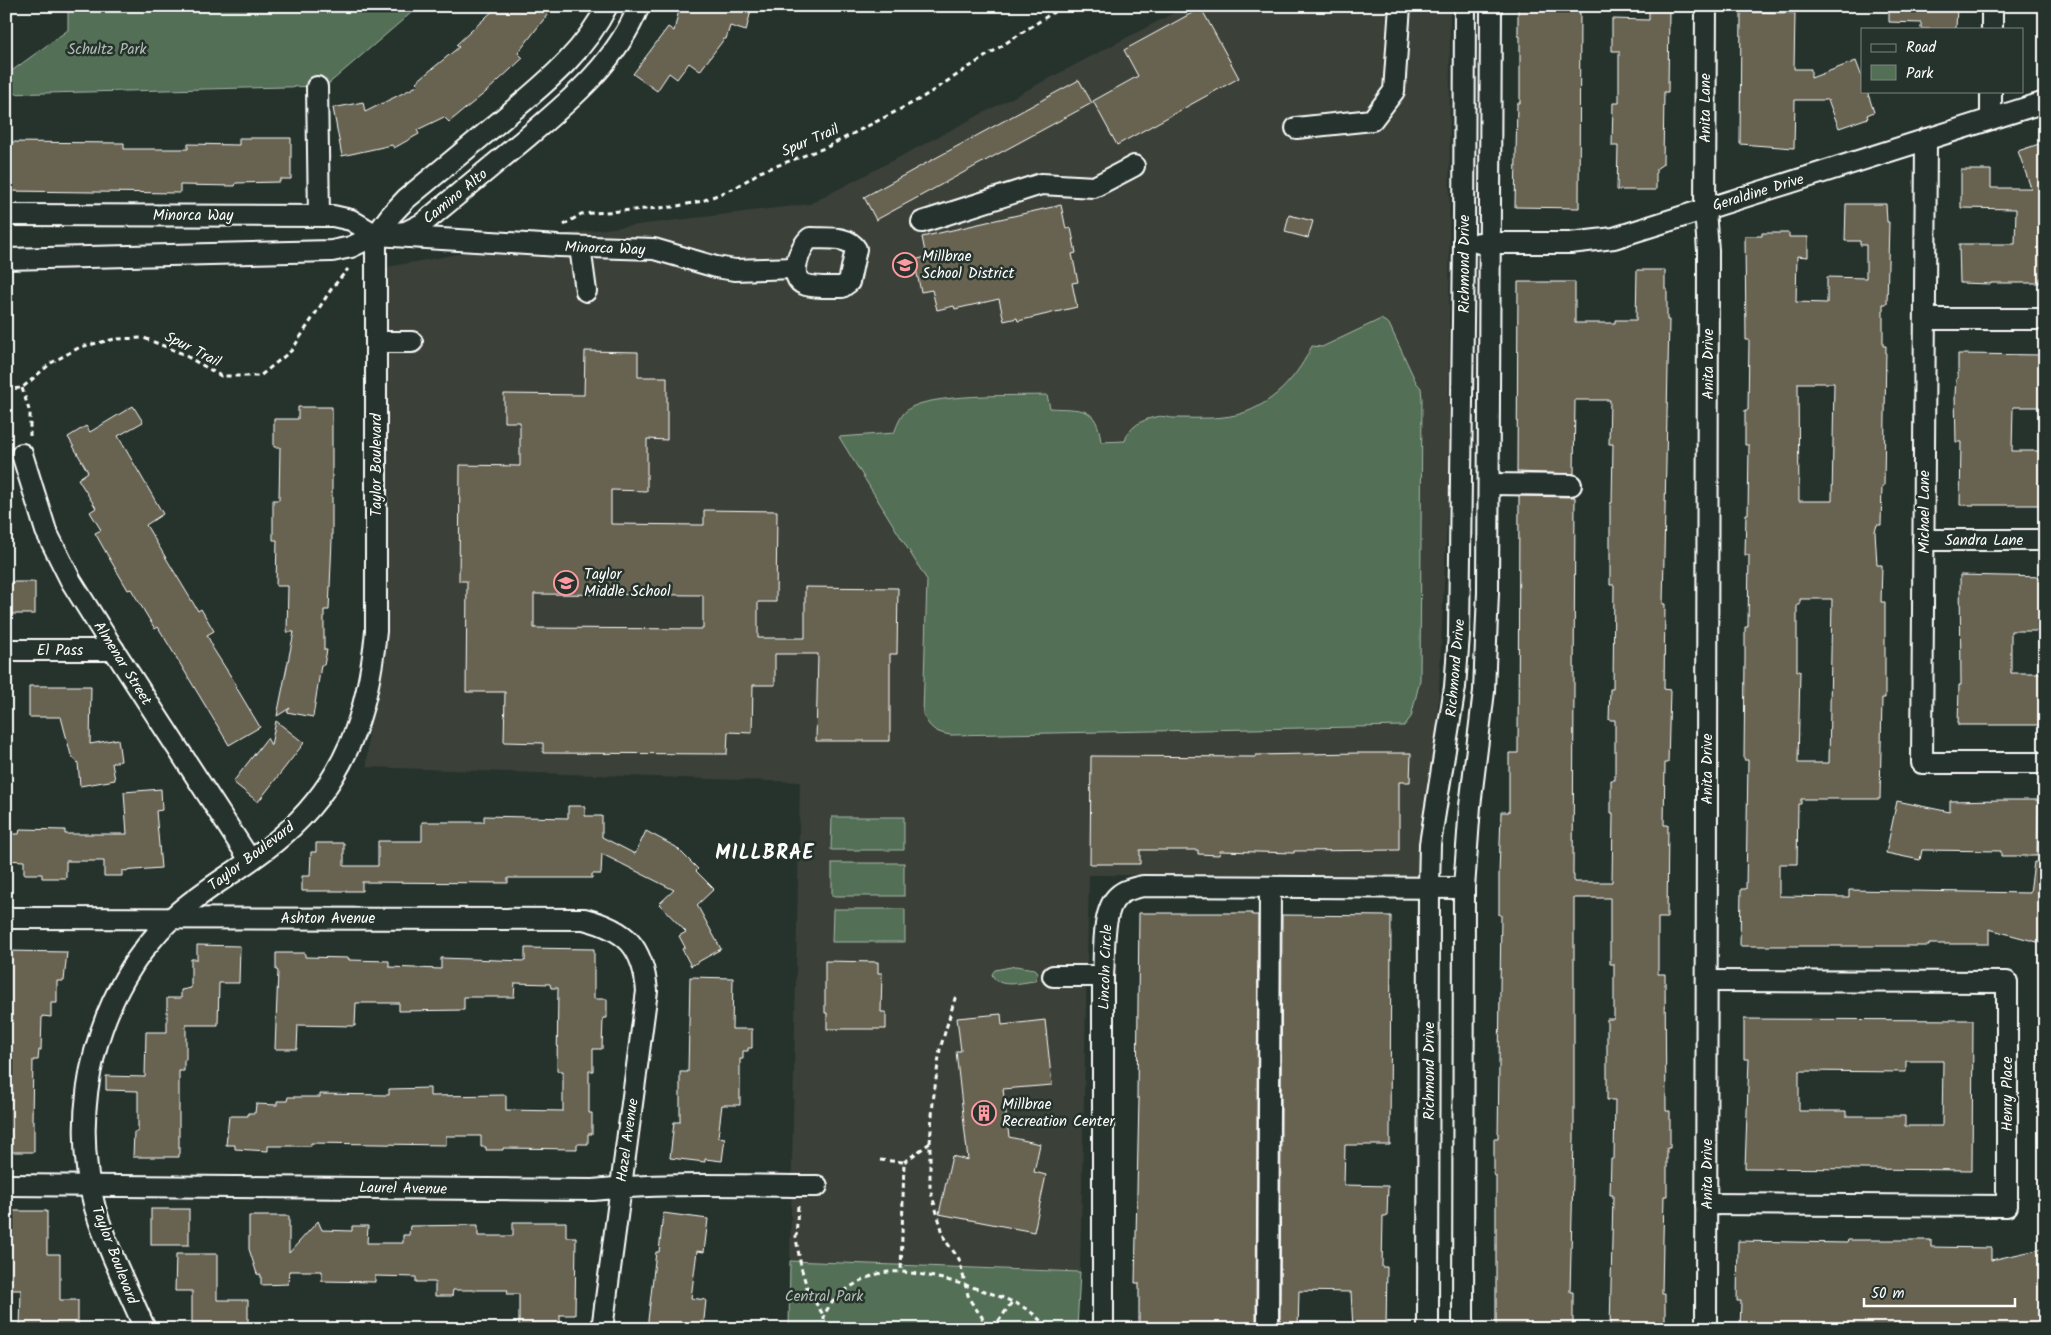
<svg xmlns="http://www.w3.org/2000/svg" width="2051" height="1335" viewBox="0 0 2051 1335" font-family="Kalam,sans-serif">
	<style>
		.built { fill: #3a4138 }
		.green { fill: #536f56; stroke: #a9b7aa }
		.building { fill: #686351; stroke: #fff; fill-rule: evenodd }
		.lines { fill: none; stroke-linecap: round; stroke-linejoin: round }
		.minor-casing { stroke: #fff; stroke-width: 24 }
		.path { stroke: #fff; stroke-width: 3; stroke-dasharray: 5 4; stroke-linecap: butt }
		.minor { stroke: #26332d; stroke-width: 20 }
		.labels { text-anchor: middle; stroke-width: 5; stroke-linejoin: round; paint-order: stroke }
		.park-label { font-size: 15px; fill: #b2beb3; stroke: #26332d }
		.street-label { font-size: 15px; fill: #fff; stroke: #26332d }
		.poi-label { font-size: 15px; fill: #fff; stroke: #26332d; text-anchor: start }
		.district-label { font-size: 20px; font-weight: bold; letter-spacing: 1px; fill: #fff; stroke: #26332d }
	</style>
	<rect width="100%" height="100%" fill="#26332d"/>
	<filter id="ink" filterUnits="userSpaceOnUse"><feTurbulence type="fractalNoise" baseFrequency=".02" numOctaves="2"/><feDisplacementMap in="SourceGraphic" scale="10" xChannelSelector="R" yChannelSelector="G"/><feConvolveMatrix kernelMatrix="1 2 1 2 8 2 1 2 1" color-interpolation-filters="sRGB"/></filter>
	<g filter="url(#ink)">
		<polygon class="built" points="1187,6 1450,6 1449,479 1430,876 1089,875 1080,1272 790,1261 800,782 367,767 382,268 572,233 810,204"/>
		<g class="green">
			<polygon points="68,6 419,6 326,86 6,94 6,75 68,30"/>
			<path d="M 1381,319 L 1389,324 L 1416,382 L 1421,388 L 1422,399 L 1420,680 L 1411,717 L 1404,726 L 951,735 C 936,733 929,728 923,714 L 927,580 L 839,437 L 894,433 C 897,426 900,416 907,410 C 927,393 1018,396 1047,395 L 1050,408 C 1081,410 1097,405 1101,442 L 1125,441 C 1128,428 1142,419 1156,417 C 1162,415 1168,418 1174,418 C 1197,418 1225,420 1246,412 C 1277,400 1298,375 1312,346 L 1322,347 Z"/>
			<polygon points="832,817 904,817 904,850 831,850"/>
			<rect x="832" y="863" width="72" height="33"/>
			<polygon points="833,909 905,909 905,942 832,942"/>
			<path d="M 1016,966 L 1035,969 L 1038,972 L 1035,981 C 1023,982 997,990 992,974 L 995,970 Z"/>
			<polygon points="790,1261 1080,1272 1077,1329 789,1329"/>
		</g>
		<g class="building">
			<polygon points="498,6 554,6 518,53 523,58 486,92 449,122 444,117 417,130 419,134 394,148 392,145 342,156 333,108 363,102 365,112 419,85 416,82 459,47 456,45"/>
			<polygon points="680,6 752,6 746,31 730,26 726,39 724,39 700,71 689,63 677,79 669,73 657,91 633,74 668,27 674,31"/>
			<polygon points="1518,6 1580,6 1579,208 1515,207 1517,103 1520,103 1520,36 1518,36"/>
			<polygon points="1889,6 1957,6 1956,29 1921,29 1921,23 1889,22"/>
			<polygon points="1201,8 1239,78 1117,145 1093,101 1138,76 1124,50"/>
			<polygon points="1649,10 1669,10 1668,92 1664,92 1663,164 1656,169 1656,190 1617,190 1618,146 1612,146 1613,103 1619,103 1619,51 1612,51 1612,19 1649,20"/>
			<polygon points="1741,12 1795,13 1794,69 1811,69 1811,78 1856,61 1862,77 1862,91 1867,91 1874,112 1867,115 1868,118 1839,128 1828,100 1795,100 1794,148 1740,144"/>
			<polygon points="1079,80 1092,103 876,220 864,197"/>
			<polygon points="239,138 291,138 291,179 280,179 280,182 236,183 235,186 180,185 180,193 6,191 6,142 124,143 124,149 188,149 188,144 239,145"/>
			<polygon points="2045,142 2045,278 2040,278 2040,283 1991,283 1991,284 1960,283 1959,244 2015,244 2016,209 1961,208 1961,170 1991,170 1991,188 2031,188 2018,151"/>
			<path d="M 1846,204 L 1886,204 L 1887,222 L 1889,222 L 1887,304 L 1883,304 L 1883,346 L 1886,346 L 1884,486 L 1882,486 L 1881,525 L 1877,525 L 1875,531 L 1877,565 L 1882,565 L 1881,602 L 1885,602 L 1885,698 L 1882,698 L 1880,799 L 1801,799 L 1801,804 L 1798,804 L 1797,864 L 1779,864 L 1779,896 L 1849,897 L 1849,890 L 2030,893 L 2034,862 L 2045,863 L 2045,930 L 2041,943 L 1989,929 L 1989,944 L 1929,944 L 1929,946 L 1740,946 L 1741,889 L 1746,889 L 1747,825 L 1748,760 L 1744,760 L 1745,657 L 1745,627 L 1748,627 L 1749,555 L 1745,555 L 1746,514 L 1748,514 L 1749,445 L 1745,445 L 1745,410 L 1748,410 L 1749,340 L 1746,340 L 1745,236 L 1762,236 L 1762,233 L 1789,233 L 1789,237 L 1808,237 L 1808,257 L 1797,256 L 1796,302 L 1827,303 L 1827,277 L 1866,278 L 1866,245 L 1860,245 L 1860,241 L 1845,241 ZM 1798,383 L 1834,383 L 1832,501 L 1799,501 ZM 1800,599 L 1832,599 L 1829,763 L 1798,763 L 1800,671 L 1797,671 L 1797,605 L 1800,605 Z"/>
			<polygon points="1061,205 1066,229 1071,228 1076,253 1072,254 1078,282 1072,283 1077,307 1018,321 1017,318 1004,321 999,299 955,309 954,306 937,310 932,290 921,292 914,260 926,257 922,237"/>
			<polygon points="1289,215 1313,221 1308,238 1285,232"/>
			<polygon points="1637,270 1665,270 1665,289 1667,289 1667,320 1669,320 1663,604 1665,604 1664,689 1670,690 1668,763 1665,763 1664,825 1668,825 1667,918 1658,918 1658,974 1665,974 1666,1111 1670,1111 1670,1148 1667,1148 1667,1196 1664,1196 1663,1239 1662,1294 1665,1294 1665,1329 1610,1329 1613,1195 1610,1195 1611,1159 1614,1159 1615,1100 1607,1100 1607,1019 1614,1019 1614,964 1610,964 1610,898 1574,898 1574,1138 1570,1292 1573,1292 1573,1329 1496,1329 1496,1176 1494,1175 1494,1138 1498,1138 1501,915 1499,915 1499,875 1501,812 1509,812 1509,753 1518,753 1519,496 1575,497 1573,875 1574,875 1574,882 1612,882 1613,813 1611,813 1611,780 1615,780 1615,720 1609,720 1610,689 1613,689 1614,585 1610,585 1610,503 1612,503 1613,444 1609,444 1610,400 1575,400 1574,474 1517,472 1518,282 1575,282 1575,323 1615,323 1615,320 1636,320"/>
			<path d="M 585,351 L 638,352 L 638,377 L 667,377 L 667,440 L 647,439 L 647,491 L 611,490 L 611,524 L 704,525 L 704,510 L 777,511 L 776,602 L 758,602 L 758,638 L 805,638 L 805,587 L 898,588 L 897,654 L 890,654 L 890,741 L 816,741 L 818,654 L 775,654 L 775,685 L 753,685 L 752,733 L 728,732 L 727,754 L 543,753 L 543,743 L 504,742 L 505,692 L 466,692 L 467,581 L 459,581 L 460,465 L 520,466 L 520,422 L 504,422 L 504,394 L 584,395 ZM 534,594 L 703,595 L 703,629 L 534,628 Z"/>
			<polygon points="1958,354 2045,355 2045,407 2013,407 2012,451 2045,451 2045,505 1960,505 1961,442 1956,442 1955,395 1956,379 1958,378"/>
			<polygon points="133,406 143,422 118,436 163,514 146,525 198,611 201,609 214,631 207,635 213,647 212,647 237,686 236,687 260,727 229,745 158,627 155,629 131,589 128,590 108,556 95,533 101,530 90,512 96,508 78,479 88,472 68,437 86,426 90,432"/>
			<polygon points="298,407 332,407 332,540 329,610 324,610 324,650 327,650 324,665 321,665 313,717 287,712 290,708 277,716 294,632 287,632 288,586 276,586 277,540 273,540 273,500 279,500 280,447 274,447 274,419 298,419"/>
			<polygon points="1960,575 2045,577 2045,631 2011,631 2011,673 2045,673 2045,725 1958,725 1959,685 1961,685"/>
			<rect x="6" y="582" width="29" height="32"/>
			<polygon points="29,686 91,686 90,744 118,739 121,761 112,763 115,780 80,786 78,763 71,755 61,717 29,717"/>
			<polygon points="276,721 304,743 258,802 233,782 267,738 271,745"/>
			<polygon points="1357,753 1411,753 1410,782 1399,782 1399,850 1294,851 1294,853 1220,851 1219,855 1198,854 1198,850 1140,850 1140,864 1090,864 1091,756 1256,757 1256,755"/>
			<polygon points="161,789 162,810 156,811 161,868 122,871 122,876 104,876 104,861 66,861 66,878 42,878 42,874 24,874 24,861 6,860 6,834 19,834 20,829 65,830 65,834 127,834 124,792"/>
			<polygon points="2001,800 2038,800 2037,856 2001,856 2001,851 1922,850 1920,860 1886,853 1897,801 1950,812 1950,801"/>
			<polygon points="568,806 585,806 585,816 602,816 602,837 635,854 646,831 676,847 698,869 696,871 714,889 697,905 721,949 691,966 682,949 685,947 679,936 686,932 659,904 674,890 602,854 601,874 592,874 592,878 508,878 508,883 362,882 362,891 302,891 302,876 310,876 311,852 316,852 316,843 344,843 344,866 378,866 378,841 422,841 422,822 484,822 484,816 568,818"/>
			<polygon points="1139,913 1252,913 1252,915 1258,915 1256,1329 1139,1329 1139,1283 1135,1283 1139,1098 1137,1098"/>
			<polygon points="1282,915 1391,916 1390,1145 1345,1145 1344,1185 1388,1186 1387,1216 1383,1216 1382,1267 1387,1267 1386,1329 1353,1329 1351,1292 1299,1291 1298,1329 1280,1329"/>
			<polygon points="197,945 240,946 239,983 219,983 218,1025 186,1025 186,1060 184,1060 184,1071 179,1071 179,1157 133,1157 134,1132 138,1132 138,1091 106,1090 106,1076 145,1077 146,1032 167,1032 167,998 181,998 181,990 191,988 191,959 197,959"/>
			<polygon points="525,948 594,949 594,999 607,999 607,1018 603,1018 602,1049 593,1049 593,1071 589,1071 589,1113 592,1113 592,1134 588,1134 588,1144 577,1144 577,1149 503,1148 503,1150 486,1150 486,1147 481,1147 481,1136 446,1136 446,1145 311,1143 311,1146 268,1146 268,1151 235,1149 235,1145 226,1145 229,1116 248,1116 248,1113 255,1113 256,1104 277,1105 277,1101 287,1101 288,1097 320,1097 320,1094 389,1095 389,1089 430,1088 430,1096 506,1095 506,1110 563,1111 563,1071 557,1071 558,988 551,988 550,984 515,983 514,997 464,997 464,1010 399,1011 399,1003 356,1003 355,1026 298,1025 297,1049 275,1049 278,971 276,970 276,953 305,953 305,957 349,958 349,960 389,961 389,967 441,969 441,958 525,961"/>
			<polygon points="6,951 67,952 64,981 57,981 57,1003 51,1003 51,1017 42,1016 41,1050 39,1050 38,1060 33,1060 32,1120 34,1120 34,1152 6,1152"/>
			<polygon points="825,961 878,962 878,973 882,973 881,1012 886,1012 886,1029 827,1029 827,1013 825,1013"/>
			<polygon points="690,977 733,978 732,1029 752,1029 752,1048 748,1048 748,1051 743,1051 743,1059 740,1059 740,1105 722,1105 718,1137 725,1138 722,1161 705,1159 705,1162 670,1158 674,1122 680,1122 680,1072 688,1072"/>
			<polygon points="1001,1014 1002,1025 1045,1020 1052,1085 1003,1089 1009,1137 1040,1144 1034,1172 1046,1175 1034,1232 939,1214 952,1156 968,1160 956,1051 961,1051 957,1018"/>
			<path d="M 1744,1019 L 1973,1020 L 1972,1170 L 1745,1168 L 1749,1059 L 1744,1059 ZM 1906,1061 L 1943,1061 L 1942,1126 L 1905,1126 L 1905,1116 L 1846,1116 L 1846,1111 L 1799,1111 L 1799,1071 L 1906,1072 Z"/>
			<rect x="151" y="1209" width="38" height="36"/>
			<polygon points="6,1211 47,1211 47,1254 60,1254 60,1300 78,1300 78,1329 20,1329 21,1290 9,1290 9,1248 6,1248"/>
			<polygon points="663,1213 708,1219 704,1252 697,1251 691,1298 706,1300 703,1329 647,1329 656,1252 659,1252"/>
			<polygon points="249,1216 289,1216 289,1253 318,1221 322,1230 352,1231 352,1226 368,1226 367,1243 403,1243 403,1235 409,1235 410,1226 478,1225 478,1236 513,1236 513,1222 566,1222 566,1237 576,1237 575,1315 560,1315 560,1329 519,1329 519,1294 507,1294 508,1290 453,1290 452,1296 435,1296 435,1282 416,1282 416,1277 375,1276 375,1282 322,1281 322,1271 289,1271 288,1284 261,1285 261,1275 257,1274 249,1249"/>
			<polygon points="1848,1240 1931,1240 1931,1247 1991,1248 1991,1260 2042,1249 2045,1263 2045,1329 1740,1329 1741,1301 1737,1301 1738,1241 1847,1243"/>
			<polygon points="176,1254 217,1254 217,1300 248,1300 248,1329 192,1329 192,1291 175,1291"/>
		</g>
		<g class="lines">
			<defs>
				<g id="minor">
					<polyline points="1706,6 1705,209 1708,251 1706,1329"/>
					<polyline points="1992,29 1992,6"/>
					<polyline points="317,87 319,215"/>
					<polyline points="1991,119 1991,91"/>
					<polyline points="1296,128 1372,120 1394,91 1400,6"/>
					<polyline points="1926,139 1922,763 2045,763"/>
					<polyline points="6,215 333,216 351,220 376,235 559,246 654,249 716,267 735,270 795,268"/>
					<polyline points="922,222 1041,184 1094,187 1134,166"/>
					<path d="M 376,235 L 391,215 L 406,199 C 439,172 471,145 504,118 C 543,85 584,53 607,6"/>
					<path d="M 810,238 C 825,239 848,235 856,249 L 849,282 L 842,287 C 831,287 817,288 806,285 C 786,280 800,246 810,238 Z"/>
					<polyline points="1479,243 1570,243 1614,238 2045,102"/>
					<polyline points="580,247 586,291"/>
					<path d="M 6,259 L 332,251 L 351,247 L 376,235 L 406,232 L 422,224 C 455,197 487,170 520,143 C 567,103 615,65 639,6"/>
					<polyline points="1925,319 2045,319"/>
					<polyline points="376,342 412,342"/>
					<polyline points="22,454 46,531 71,581 114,650 250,860"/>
					<polyline points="1489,484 1571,485"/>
					<polyline points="1923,540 2045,540"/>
					<polyline points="6,650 114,650"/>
					<path d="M 6,918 L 584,919 C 627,930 643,947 647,991 L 602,1329"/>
					<polyline points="1053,976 1103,976"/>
					<path d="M 6,1185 L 593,1190 C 668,1182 742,1186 817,1186"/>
					<polyline points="1706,1204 2007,1206 2007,982 1707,981"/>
					<path d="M 145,1329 C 128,1289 107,1249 95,1208 C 67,1108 97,988 173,917 C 206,886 247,867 281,837 C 346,781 368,714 376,631 L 376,235"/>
					<path d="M 1103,1329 L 1103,976 C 1105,955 1101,911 1118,896 C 1124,890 1134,888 1143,886 L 1464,888"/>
					<polyline points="1268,1329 1270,887"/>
					<polyline points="1428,1329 1429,888 1430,844 1455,687 1459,635 1464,243 1465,6"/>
					<polyline points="1463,1329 1464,888 1470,806 1484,691 1488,592 1491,6"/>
				</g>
			</defs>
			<use href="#minor" class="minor-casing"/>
			<g class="path">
				<polyline points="564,225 581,214 672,207 702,201 735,188 760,172 827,147 920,99 1063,6"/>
				<polyline points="22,388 30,413 30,436"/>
				<polyline points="6,389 22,388 51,363 80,347 115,339 144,338 181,353 221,376 260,376 292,350 332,288 348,269"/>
				<polyline points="930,1143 933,1102 940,1049 956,995"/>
				<polyline points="880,1160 904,1162 901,1272"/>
				<polyline points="904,1162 930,1143 930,1189 945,1240 959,1259 969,1299 982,1317 985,1329"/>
				<polyline points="798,1206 796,1238 801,1267 808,1291 824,1316"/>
				<path d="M 824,1329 C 824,1325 824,1321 824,1317 C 830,1295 867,1274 888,1272 C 918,1269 993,1291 1021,1306 C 1031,1311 1040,1319 1047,1329"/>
				<polyline points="993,1329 1012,1302"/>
			</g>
			<use href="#minor" class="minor"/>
		</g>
	</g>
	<defs>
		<symbol id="school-ring" viewBox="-11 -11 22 22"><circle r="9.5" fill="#26332d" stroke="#ff9aa2" stroke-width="1.5"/><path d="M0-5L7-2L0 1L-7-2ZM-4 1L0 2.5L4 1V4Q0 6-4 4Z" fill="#ff9aa2"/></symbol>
		<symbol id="building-ring" viewBox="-11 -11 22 22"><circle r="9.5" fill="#26332d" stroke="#ff9aa2" stroke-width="1.5"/><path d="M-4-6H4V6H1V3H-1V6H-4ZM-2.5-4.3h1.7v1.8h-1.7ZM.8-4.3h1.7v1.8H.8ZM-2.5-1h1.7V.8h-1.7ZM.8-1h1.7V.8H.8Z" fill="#ff9aa2"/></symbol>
	</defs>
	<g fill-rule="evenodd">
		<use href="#school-ring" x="891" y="251" width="28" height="28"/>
		<use href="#school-ring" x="552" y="569" width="28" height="28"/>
		<use href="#building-ring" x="970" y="1099" width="28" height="28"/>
	</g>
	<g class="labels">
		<g class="park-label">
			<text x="107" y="54">Schultz Park</text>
			<text x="824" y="1301">Central Park</text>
		</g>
		<g class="street-label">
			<text transform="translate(1705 108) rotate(-90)" y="5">Anita Lane</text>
			<text transform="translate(810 140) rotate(-23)" y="5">Spur Trail</text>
			<text transform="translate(1758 192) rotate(-17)" y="5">Geraldine Drive</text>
			<text transform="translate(455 196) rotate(-39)" y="5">Camino Alto</text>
			<text x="193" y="220">Minorca Way</text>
			<text transform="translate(605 248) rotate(2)" y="5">Minorca Way</text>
			<text transform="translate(1464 264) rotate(-90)" y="5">Richmond Drive</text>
			<text transform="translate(193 349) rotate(27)" y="5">Spur Trail</text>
			<text transform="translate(1708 364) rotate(-90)" y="5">Anita Drive</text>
			<text transform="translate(376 465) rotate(-90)" y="5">Taylor Boulevard</text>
			<text transform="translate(1924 512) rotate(-90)" y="5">Michael Lane</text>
			<text x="1984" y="545">Sandra Lane</text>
			<text x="60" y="655">El Pass</text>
			<text transform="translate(123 663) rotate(58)" y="5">Almenar Street</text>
			<text transform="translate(1455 668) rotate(-85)" y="5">Richmond Drive</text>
			<text transform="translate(1707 769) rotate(-90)" y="5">Anita Drive</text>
			<text transform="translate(251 856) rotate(-37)" y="5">Taylor Boulevard</text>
			<text x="328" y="923">Ashton Avenue</text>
			<text transform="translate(1105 967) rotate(-88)" y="5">Lincoln Circle</text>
			<text transform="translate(1429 1071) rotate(-90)" y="5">Richmond Drive</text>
			<text transform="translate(2007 1094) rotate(-90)" y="5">Henry Place</text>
			<text transform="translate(627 1140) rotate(-82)" y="5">Hazel Avenue</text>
			<text transform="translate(1707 1174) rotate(-90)" y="5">Anita Drive</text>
			<text transform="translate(403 1188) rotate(1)" y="5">Laurel Avenue</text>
			<text transform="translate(115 1255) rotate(69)" y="5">Taylor Boulevard</text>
		</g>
		<g class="poi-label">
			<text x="922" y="261">Millbrae<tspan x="922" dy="17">School District</tspan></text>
			<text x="584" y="579">Taylor<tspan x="584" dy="17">Middle School</tspan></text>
			<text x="1002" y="1109">Millbrae<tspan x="1002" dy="17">Recreation Center</tspan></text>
		</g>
		<g class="district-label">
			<text x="765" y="859">MILLBRAE</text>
		</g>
	</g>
	<rect width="2051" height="1335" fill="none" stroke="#26332d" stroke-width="25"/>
	<rect x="12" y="12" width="2026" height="1310" fill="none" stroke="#fff" stroke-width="2" filter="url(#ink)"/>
	<rect x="1861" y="28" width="162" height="65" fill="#26332d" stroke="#7d8581"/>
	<rect x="1871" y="44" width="25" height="8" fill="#26332d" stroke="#7d8581"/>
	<text x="1906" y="52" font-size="15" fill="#ffffff">Road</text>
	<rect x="1871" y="65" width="25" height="15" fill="#536f56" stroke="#7d8581"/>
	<text x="1906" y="78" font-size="15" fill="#ffffff">Park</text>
	<path d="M1864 1298v8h151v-8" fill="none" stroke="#ffffff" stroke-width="2.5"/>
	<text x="1871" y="1298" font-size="15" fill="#ffffff" stroke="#26332d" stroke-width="4" paint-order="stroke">50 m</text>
</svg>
